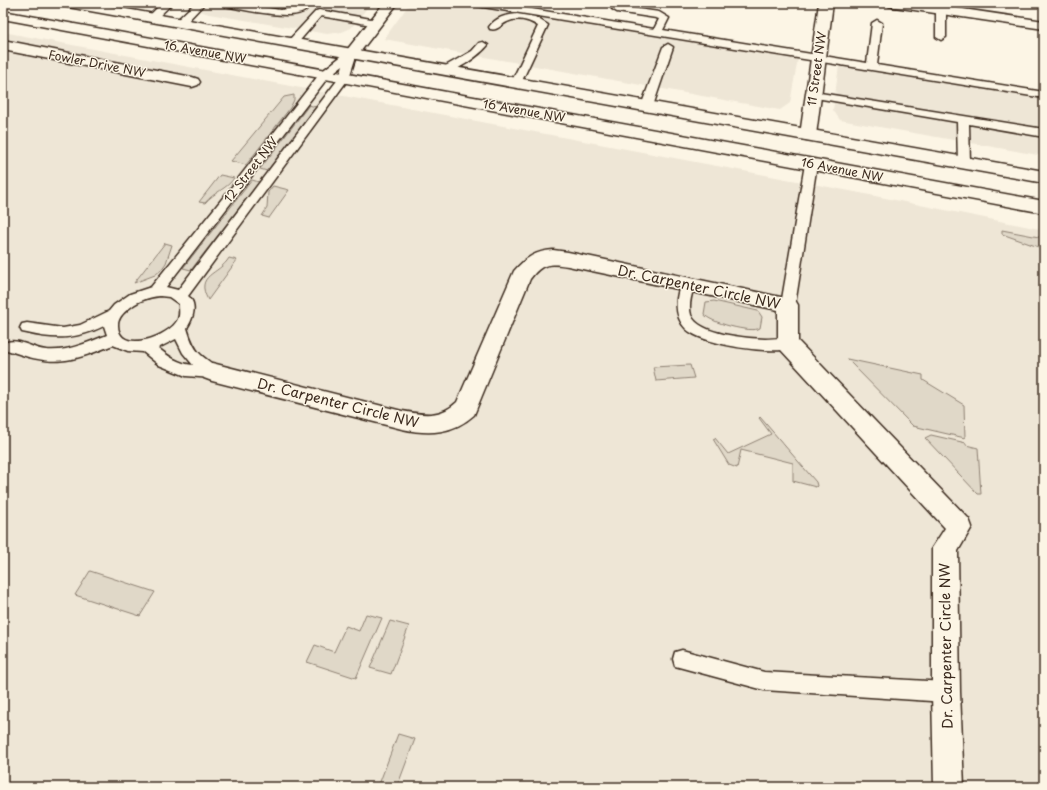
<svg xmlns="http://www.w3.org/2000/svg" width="1047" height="790" viewBox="0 0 1047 790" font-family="'Playpen Sans',sans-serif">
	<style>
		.built { fill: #eee6d6 }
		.green { fill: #e0d8c8; stroke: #8e8173 }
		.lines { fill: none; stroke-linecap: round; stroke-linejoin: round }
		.lane-casing { stroke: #3b2a1e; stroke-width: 3 }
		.street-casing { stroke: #3b2a1e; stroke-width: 3 }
		.highway-casing { stroke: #3b2a1e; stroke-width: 3 }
		.lane { fill: #fcf5e5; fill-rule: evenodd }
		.street { fill: #fcf5e5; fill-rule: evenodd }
		.highway { fill: #fcf5e5; fill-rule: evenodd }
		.labels { text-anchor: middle; stroke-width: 3; stroke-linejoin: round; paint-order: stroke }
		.far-street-label { font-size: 12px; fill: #3b2a1e; stroke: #fcf5e5 }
		.street-label { font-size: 14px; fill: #3b2a1e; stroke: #fcf5e5 }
	</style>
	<rect width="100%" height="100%" fill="#fcf5e5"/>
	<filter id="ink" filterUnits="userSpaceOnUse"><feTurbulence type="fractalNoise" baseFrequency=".025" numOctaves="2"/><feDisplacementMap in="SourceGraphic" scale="8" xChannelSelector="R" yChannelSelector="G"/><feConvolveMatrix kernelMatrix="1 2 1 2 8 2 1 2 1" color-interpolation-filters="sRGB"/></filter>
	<g filter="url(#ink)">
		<g class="built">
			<polygon points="176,3 371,3 351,28 342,32 327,34 209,14"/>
			<polygon points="410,3 458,3 798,58 790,103 780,110 384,39"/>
			<polygon points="3,32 855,192 1044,230 1044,787 3,787"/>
			<polygon points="839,65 1044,99 1044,156 840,120 833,110"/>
		</g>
		<g class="green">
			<polygon points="294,95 294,100 290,108 246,165 231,161 284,97"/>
			<polygon points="309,105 316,107 267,171 260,169"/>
			<path d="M 220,175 L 234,178 C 227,189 214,192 205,203 L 199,202 Z"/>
			<polygon points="252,180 259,182 191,270 183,268"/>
			<polygon points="273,186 289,190 269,218 262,216 267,208 268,192"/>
			<polygon points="1002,230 1044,238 1044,249 1002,234"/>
			<polygon points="165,243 172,245 166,263 161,270 155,275 134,283"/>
			<path d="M 229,258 L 237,260 L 208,300 C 194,274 219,275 229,258 Z"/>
			<path d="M 714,301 L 758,311 L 762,317 L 760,328 C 752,334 708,322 704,314 L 706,302 Z"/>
			<polygon points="847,359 923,375 923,380 964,405 965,438 913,426"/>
			<polygon points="690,365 694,378 656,381 653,367"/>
			<polygon points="760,417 816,482 817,486 816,487 793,481 793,463 741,450 737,468 729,465 713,439 715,438 728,454 771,434 759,418"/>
			<polygon points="931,435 966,443 966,445 978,448 981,494 978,494 925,438"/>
			<polygon points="90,571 155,592 140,616 75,595"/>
			<polygon points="366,614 382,618 356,678 307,662 315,645 334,652 346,626 359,631"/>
			<polygon points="390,621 409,626 391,674 370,668"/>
			<polygon points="398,734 415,739 397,787 378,787"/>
		</g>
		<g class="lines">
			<defs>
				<g id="lane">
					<polygon points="162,3 173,3 155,20 149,20 147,18"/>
					<polygon points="195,3 205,3 184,25 176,25 175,23 176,21"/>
					<path d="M 219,3 L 240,3 L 280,10 L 301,7 L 306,10 C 295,22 240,9 224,6 Z"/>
					<polygon points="472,3 495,3 654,29 659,19 656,18 617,12 612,9 617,6 659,12 669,18 663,30 867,63 872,23 877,20 882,23 877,65 1044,92 1044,98 477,6"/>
					<polygon points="941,7 946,10 946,37 941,40 936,37 936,10"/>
					<polygon points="319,10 377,20 382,23 377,26 321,16 296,45 288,45 287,43 288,41 316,11"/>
					<path d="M 517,14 L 535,17 L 548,25 L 521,83 L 516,86 L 511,83 L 538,26 C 529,20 517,17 507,22 C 500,25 498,31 490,29 L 489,27 C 496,17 506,15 517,14 Z"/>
					<path d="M 483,42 L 488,45 C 481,54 454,75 442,72 L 441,70 L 442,68 L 472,51 L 479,43 Z"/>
					<polygon points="668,44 673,47 653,106 647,109 643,108 641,106 663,47"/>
					<path d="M 352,50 L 357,53 L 349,78 L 188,296 C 198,304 193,319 187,328 C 190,338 193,347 200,354 C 206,360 215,364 219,372 L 217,376 L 212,378 L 186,376 L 159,365 L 143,352 L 128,351 L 113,345 C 68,363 54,367 7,350 L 5,346 L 7,342 C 18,338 34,349 46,350 C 67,352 87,343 107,335 L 104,326 C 78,339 55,340 27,333 L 22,332 L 20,328 L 22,324 L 27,323 L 63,328 L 80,325 L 109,311 L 114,305 L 130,294 L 151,287 L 238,179 L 321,72 L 348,51 ZM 343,65 L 339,78 L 178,290 L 166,287 L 329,76 ZM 160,296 L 169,297 L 179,304 C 179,309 180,315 178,319 C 170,337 118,355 118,325 C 118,319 122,314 127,310 C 136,302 147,297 160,296 ZM 176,339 L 183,353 L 193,365 C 179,364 168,356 158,348 Z"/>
					<polygon points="814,92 1044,129 1044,137 969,124 970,163 968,166 960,166 958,163 957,122 810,97 809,95"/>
					<polygon points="811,160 815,161 817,164 795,305 793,309 788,310 783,309 781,305 805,164 807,161"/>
					<path d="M 688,279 L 693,280 L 695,284 C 692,293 688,305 691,315 C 699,335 747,338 765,339 C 774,339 784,337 793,340 L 795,344 L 793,348 C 771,355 703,345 686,329 C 673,316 675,295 683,280 Z"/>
					<polygon points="682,650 764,672 946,682 953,685 956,692 953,699 946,702 764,690 675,666 673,659 675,652"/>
				</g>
				<g id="street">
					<polygon points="384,3 398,3 357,56 352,58 347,56 344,53 347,50"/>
					<polygon points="819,3 833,3 816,135 814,139 808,140 802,139 800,135"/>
					<polygon points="887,3 923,3 1044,21 1044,29 894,7 889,6"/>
					<polygon points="3,40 192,77 198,79 200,82 198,85 192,87 3,50"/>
					<path d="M 553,250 L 568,252 L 795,300 L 798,305 L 798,341 L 969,519 L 972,527 L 958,551 L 960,692 L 964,787 L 934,787 L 932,692 L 932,548 L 945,528 L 781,350 L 778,344 L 778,310 L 568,266 C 549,263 542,263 530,279 L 474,415 C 453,434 429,435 402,429 L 212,381 L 204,378 L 201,372 L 204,366 L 212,363 L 402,411 C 424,415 440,418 457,402 L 514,271 C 525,258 536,251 553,250 Z"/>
				</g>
				<g id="highway">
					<polygon points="61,3 92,3 1044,171 1044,183 68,7 63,6"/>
					<polygon points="3,11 1044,201 1044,213 3,19"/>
				</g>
			</defs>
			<use href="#lane" class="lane-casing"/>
			<use href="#street" class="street-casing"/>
			<use href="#highway" class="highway-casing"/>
			<use href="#lane" class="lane"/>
			<use href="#street" class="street"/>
			<use href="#highway" class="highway"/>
		</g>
	</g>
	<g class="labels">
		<g class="far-street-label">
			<text transform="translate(205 52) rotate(10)" y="4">16 Avenue NW</text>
			<text transform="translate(97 64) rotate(11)" y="4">Fowler Drive NW</text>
			<text transform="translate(817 69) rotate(-82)" y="4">11 Street NW</text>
			<text transform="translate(524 111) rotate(10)" y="4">16 Avenue NW</text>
			<text transform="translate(251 170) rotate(-52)" y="4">12 Street NW</text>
			<text transform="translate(842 170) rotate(11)" y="4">16 Avenue NW</text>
		</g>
		<g class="street-label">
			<text transform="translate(699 287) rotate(12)" y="5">Dr. Carpenter Circle NW</text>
			<text transform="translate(338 403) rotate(14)" y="5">Dr. Carpenter Circle NW</text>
			<text transform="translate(946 646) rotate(-91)" y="5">Dr. Carpenter Circle NW</text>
		</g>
	</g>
	<rect width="1047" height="790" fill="none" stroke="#fcf5e5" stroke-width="16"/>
	<rect x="8" y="8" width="1031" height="774" fill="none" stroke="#3b2a1e" stroke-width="1.5" filter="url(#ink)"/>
</svg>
